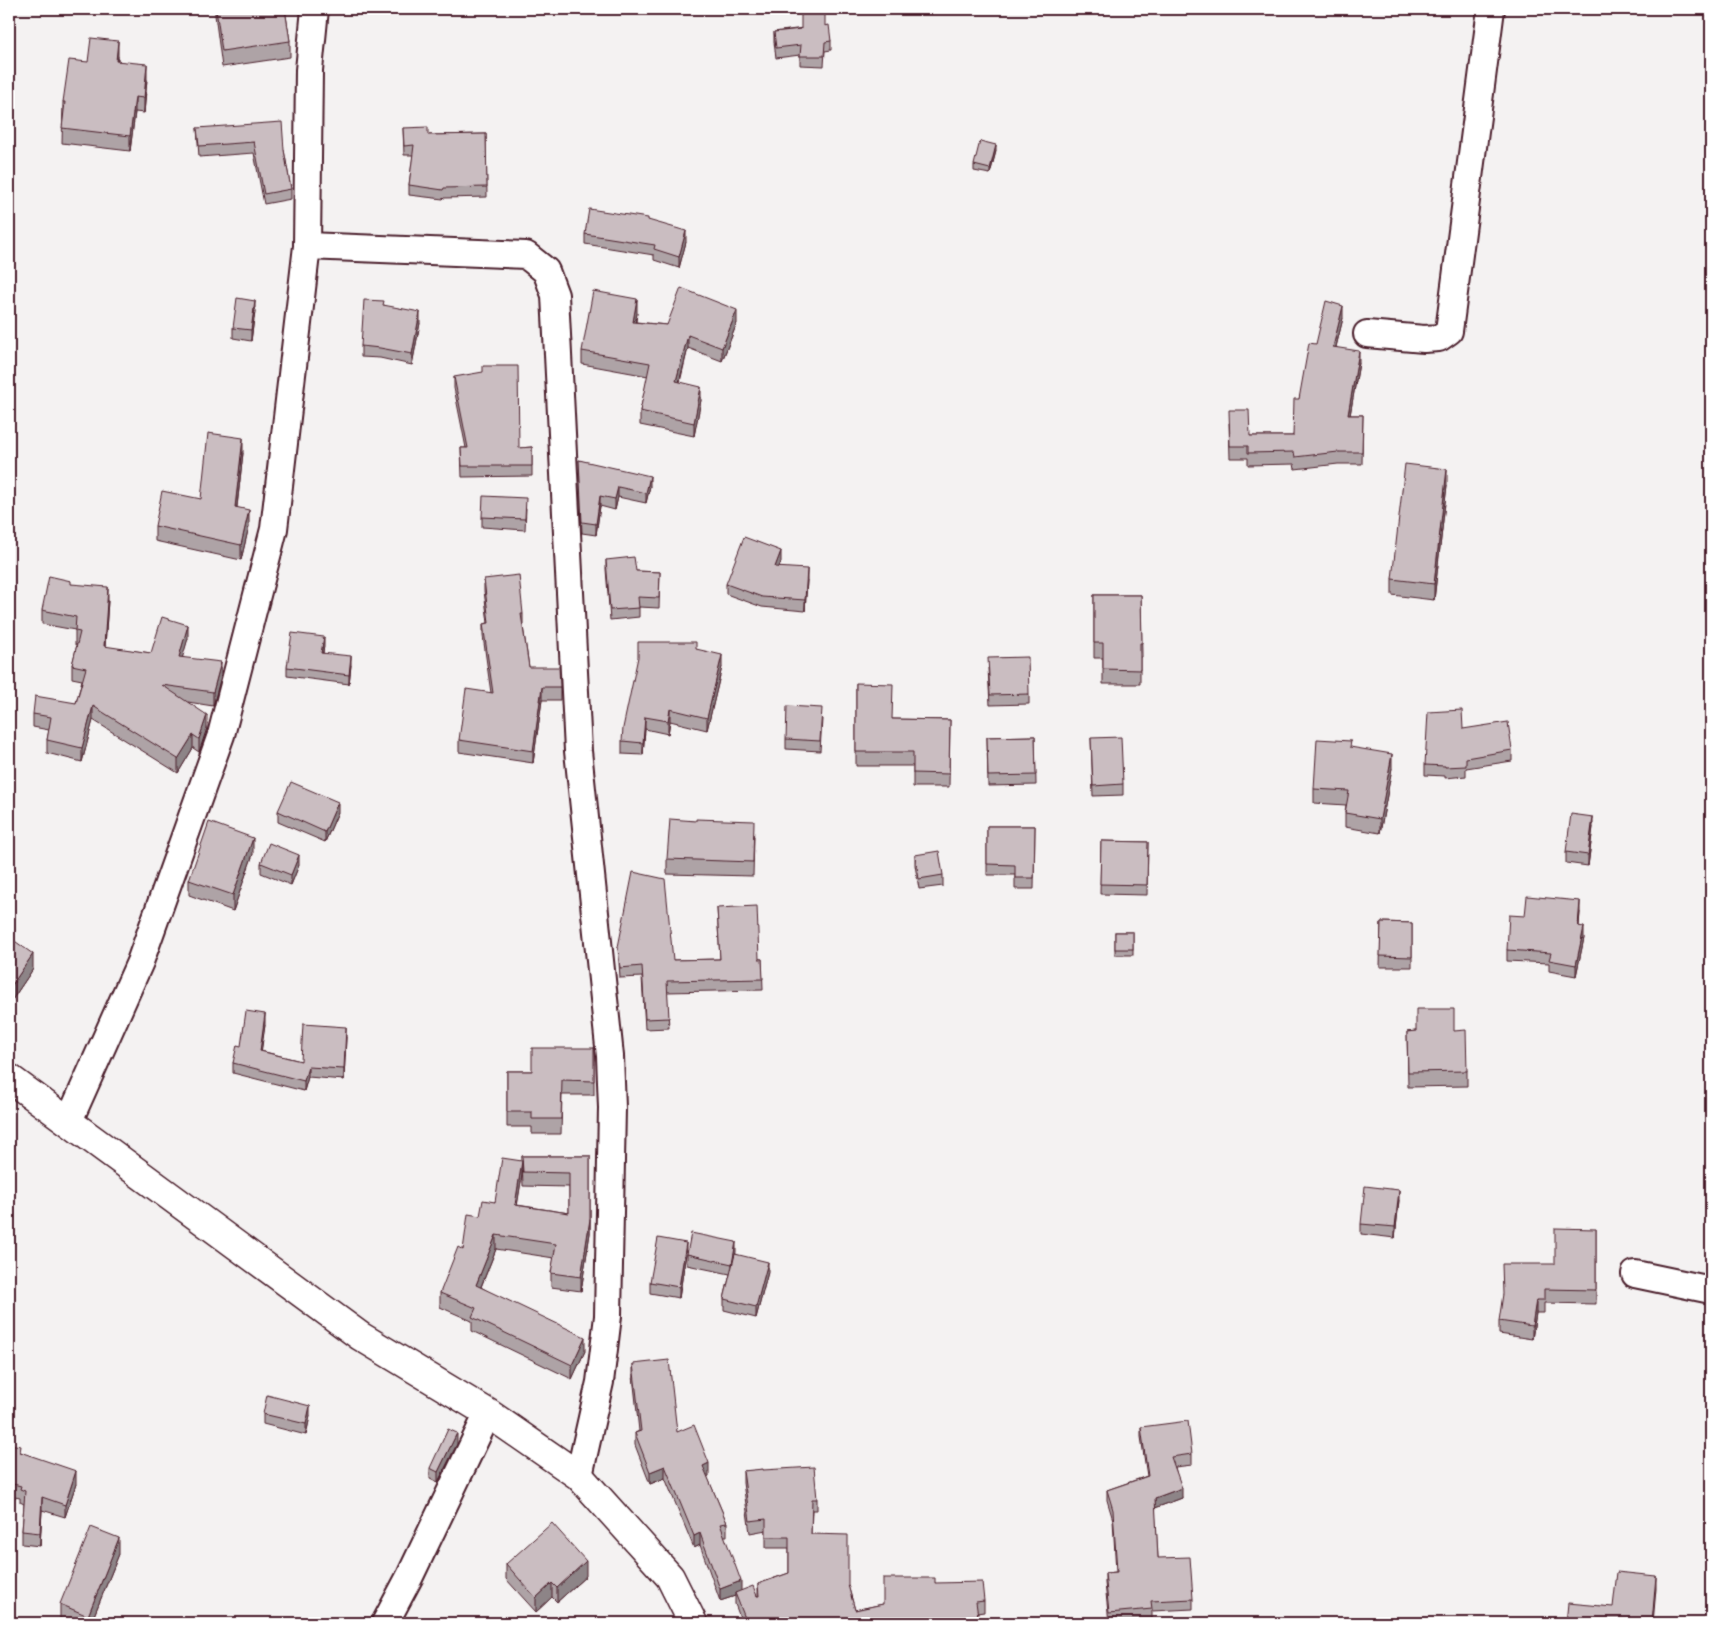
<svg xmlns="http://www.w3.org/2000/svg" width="1720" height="1632" viewBox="0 0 1720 1632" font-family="'Gochi Hand',sans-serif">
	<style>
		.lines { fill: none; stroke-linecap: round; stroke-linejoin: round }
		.street-casing { stroke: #4a1f2b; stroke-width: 30 }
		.secondary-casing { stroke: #4a1f2b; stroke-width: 31 }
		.street { stroke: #fff; stroke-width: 26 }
		.secondary { stroke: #fff; stroke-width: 28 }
		.wall { fill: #aea3a6; stroke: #4a1f2b }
		.shaded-wall { fill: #8d8487; stroke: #4a1f2b }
		.building { fill: #cabdc1; stroke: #4a1f2b }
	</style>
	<rect width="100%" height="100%" fill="#f4f2f2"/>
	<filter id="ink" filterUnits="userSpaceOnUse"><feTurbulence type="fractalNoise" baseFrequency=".02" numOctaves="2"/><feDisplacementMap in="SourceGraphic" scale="10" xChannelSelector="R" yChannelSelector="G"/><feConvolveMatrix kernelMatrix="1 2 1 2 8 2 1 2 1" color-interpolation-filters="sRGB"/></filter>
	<g filter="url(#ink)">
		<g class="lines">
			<defs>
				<g id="street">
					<polyline points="307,246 526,255 546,271 555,295 578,751 610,1056 612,1108 608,1316 600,1382 579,1476"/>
					<polyline points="1367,334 1424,339 1439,338 1449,331 1491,9"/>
					<polyline points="69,1121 140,962 221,735 274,529 307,246 309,70 315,9"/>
					<polyline points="1635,1274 1711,1290"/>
					<polyline points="385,1623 410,1576 488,1413"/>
				</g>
				<polyline id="secondary" points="9,1078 360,1336 488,1413 579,1476 670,1577 693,1623"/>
			</defs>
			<use href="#street" class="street-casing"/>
			<use href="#secondary" class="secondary-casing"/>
			<use href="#street" class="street"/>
			<use href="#secondary" class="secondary"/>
		</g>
		<g class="wall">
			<polygon points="215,9 285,9 290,41 290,57 222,67 215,15"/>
			<polygon points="825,25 831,41 831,50 825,51 824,66 800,65 800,55 776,58 774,42 774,32"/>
			<polygon points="118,56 118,61 147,79 144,113 135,112 130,151 62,143 63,102 88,62"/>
			<polygon points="197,128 284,150 291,189 291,199 264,204 254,153 199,157"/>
			<polygon points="403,128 428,135 486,134 487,197 444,198 443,199 409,195 409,185 413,155 404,155"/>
			<polygon points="996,151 990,174 974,171 974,165"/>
			<polygon points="648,220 686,242 679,268 654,260 654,255 585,244 585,234"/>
			<polygon points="384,305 420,323 412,365 380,358 361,357 361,346"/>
			<polygon points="255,311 251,341 233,338 233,328"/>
			<polygon points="637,313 636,322 667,325 737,323 722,361 688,348 680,382 701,400 694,436 640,425 640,411 648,376 582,364 582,351"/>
			<polygon points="1343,318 1336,347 1359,363 1350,415 1363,415 1362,464 1338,464 1295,469 1294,464 1248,465 1248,458 1230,458 1229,423 1250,436 1293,436 1299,399 1316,344"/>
			<polygon points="454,377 519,448 532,447 532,476 462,477 461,448 466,448 454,388"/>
			<polygon points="243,453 237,507 249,526 241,560 155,541 155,526 201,499"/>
			<polygon points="579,460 650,486 646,503 618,497 615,510 600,506 596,535 582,533"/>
			<polygon points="1447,485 1434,600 1392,595 1392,579"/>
			<polygon points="526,508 525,530 482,527 482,517"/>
			<polygon points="606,560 636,571 660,572 659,608 639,607 639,617 610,620 606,569"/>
			<polygon points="781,562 779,567 807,580 805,611 762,607 726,594 726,584"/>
			<polygon points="484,579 523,614 523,626 529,667 560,687 560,700 542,700 533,763 459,752 459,740 491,693 483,636 483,624 488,623 484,591"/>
			<polygon points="71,584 108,600 105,647 151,653 188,638 182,657 221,676 213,706 188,702 207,728 199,752 193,748 178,773 93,720 82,762 47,753 47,740 49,730 33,727 33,714 76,703 82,680 72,678 72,665 77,645 75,645 75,630 42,624 42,610"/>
			<polygon points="1094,595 1141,595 1142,657 1140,657 1140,684 1103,684 1103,658 1094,658"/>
			<polygon points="324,646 323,653 351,665 349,684 287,676 287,667"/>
			<polygon points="696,649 722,667 707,730 670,721 668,734 645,729 643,755 622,754 622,741"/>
			<polygon points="988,668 1029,694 1029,704 990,705"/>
			<polygon points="856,683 892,719 950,720 949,787 913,787 913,766 856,766"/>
			<polygon points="822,719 820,751 786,749 786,739"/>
			<polygon points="1463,729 1512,750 1512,761 1466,768 1466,776 1445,778 1445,776 1425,775 1425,765"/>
			<polygon points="1035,736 1036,785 988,786 987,737"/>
			<polygon points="1091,738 1123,784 1123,795 1093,796"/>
			<polygon points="1351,747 1392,768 1380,833 1345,827 1345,813 1346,805 1314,803 1314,789"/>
			<polygon points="278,811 338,812 325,842 278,822"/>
			<polygon points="696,821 754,836 753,876 667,874 667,859"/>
			<polygon points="987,826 1035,826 1034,889 1015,889 1015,875 987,875"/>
			<polygon points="1593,827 1588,866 1566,863 1566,852"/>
			<polygon points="1101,841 1148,842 1147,895 1100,894"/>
			<polygon points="253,854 233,911 189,895 189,880"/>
			<polygon points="915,855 943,875 943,886 919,889 915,865"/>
			<polygon points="261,863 299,865 291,885 261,873"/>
			<polygon points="717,908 759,959 762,959 763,990 667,992 669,1028 645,1029 642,977 620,978 618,947 673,960 720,959"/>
			<polygon points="1580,912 1579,926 1584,938 1576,976 1549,971 1549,963 1507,961 1507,950 1525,916"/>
			<polygon points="1381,922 1412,923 1412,967 1380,967"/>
			<rect x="1115" y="932" width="18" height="23"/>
			<polygon points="9,937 33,969 10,1003 9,1002"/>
			<polygon points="265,1025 261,1051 301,1061 346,1037 344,1080 308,1077 304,1091 233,1073 233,1063 241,1046"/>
			<polygon points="1416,1031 1454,1031 1467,1071 1467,1086 1408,1087 1407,1032"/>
			<polygon points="594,1048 594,1095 562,1095 561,1134 532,1134 532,1127 507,1127 507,1071 532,1071"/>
			<polygon points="522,1156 590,1156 590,1233 581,1291 551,1287 551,1273 554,1258 496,1249 481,1287 585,1351 572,1379 472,1331 472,1321 440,1307 440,1293 480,1216 522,1175 517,1205 569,1213 569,1187 523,1186"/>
			<polygon points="1399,1200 1395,1238 1361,1234 1361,1224"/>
			<polygon points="1596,1229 1596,1304 1544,1303 1544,1313 1536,1313 1532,1339 1499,1334 1499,1321 1555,1264"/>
			<polygon points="686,1254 679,1298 650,1293 650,1282"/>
			<polygon points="687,1254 736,1254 768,1272 756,1318 724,1310 724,1299 730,1274 687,1265"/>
			<polygon points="633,1364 677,1432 709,1476 707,1476 727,1523 727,1536 724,1536 741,1591 758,1596 758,1584 789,1573 789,1548 766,1548 766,1530 750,1533 743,1483 743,1471 763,1470 817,1499 817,1510 812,1510 811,1534 848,1585 855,1610 883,1604 935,1583 984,1601 984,1612 977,1613 979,1623 742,1623 735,1604 735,1596 720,1601 700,1545 694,1548 665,1478 650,1484 635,1445 635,1433 639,1431 633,1376"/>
			<polygon points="263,1414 310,1416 306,1435 263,1424"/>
			<polygon points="1141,1427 1192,1454 1192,1465 1175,1467 1182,1498 1155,1508 1158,1558 1193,1599 1193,1609 1152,1611 1152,1620 1109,1623 1105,1583 1105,1573 1116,1572 1113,1520 1107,1500 1107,1490 1147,1476 1141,1437"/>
			<polygon points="9,1444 21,1452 76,1484 65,1517 42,1510 40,1546 22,1544 22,1531 24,1504 20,1502 20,1498 9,1496"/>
			<polygon points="457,1444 438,1482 430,1478 430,1468"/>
			<polygon points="119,1554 91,1623 68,1623 60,1620 60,1604"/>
			<polygon points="506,1564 586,1576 557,1602 552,1597 536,1612 506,1579"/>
		</g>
		<g class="shaded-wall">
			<polygon points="118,41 118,56 116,76 116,61"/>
			<polygon points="147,64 147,79 144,113 144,98"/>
			<polygon points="135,97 135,112 130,151 130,136"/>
			<polygon points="996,145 996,151 990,174 990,169"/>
			<polygon points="686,231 686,242 679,268 679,257"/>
			<polygon points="637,299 637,313 633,335 633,322"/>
			<polygon points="255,301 255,311 251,341 251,330"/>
			<polygon points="1343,306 1343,318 1333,359 1333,347"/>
			<polygon points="737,310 737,323 722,361 722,348"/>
			<polygon points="420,312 420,323 412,365 412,354"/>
			<polygon points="688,335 688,348 676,394 676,381"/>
			<polygon points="1359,351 1359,363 1348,427 1348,415"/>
			<polygon points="701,387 701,400 694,436 694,423"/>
			<polygon points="243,438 243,453 235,523 235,507"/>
			<polygon points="1447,469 1447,485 1434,600 1434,584"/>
			<polygon points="650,476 650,486 646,503 646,493"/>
			<polygon points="618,487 618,497 615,510 615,499"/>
			<polygon points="600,496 600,506 596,535 596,524"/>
			<polygon points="249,510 249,526 241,560 241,545"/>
			<polygon points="781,551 781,562 775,577 775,567"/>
			<polygon points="807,569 807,580 805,611 805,600"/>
			<polygon points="108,587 108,600 104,660 104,646"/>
			<polygon points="188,625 188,638 179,670 179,657"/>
			<polygon points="324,637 324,646 321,662 321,653"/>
			<polygon points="722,655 722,667 707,730 707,718"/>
			<polygon points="351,656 351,665 349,684 349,675"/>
			<polygon points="221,662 221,676 213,706 213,692"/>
			<polygon points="542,687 542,700 533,763 533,751"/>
			<polygon points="93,706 93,720 82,762 82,748"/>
			<polygon points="670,709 670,721 668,734 668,721"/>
			<polygon points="207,715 207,728 199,752 199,739"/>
			<polygon points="645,717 645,729 643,755 643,743"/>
			<polygon points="193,735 193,748 178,773 178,759"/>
			<polygon points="1392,754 1392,768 1380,833 1380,819"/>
			<polygon points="338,802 338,812 325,842 325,832"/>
			<polygon points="1593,817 1593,827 1588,866 1588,855"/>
			<polygon points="253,838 253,854 233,911 233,895"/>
			<polygon points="299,855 299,865 291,885 291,875"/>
			<polygon points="1580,901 1580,912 1578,937 1578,926"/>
			<polygon points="1584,927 1584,938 1576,976 1576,965"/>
			<polygon points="33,954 33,969 10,1003 10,988"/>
			<polygon points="265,1014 265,1025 260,1061 260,1051"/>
			<polygon points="346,1027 346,1037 344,1080 344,1069"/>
			<polygon points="308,1067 308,1077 304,1091 304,1081"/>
			<polygon points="522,1161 522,1175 515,1219 515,1205"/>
			<polygon points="1399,1190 1399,1200 1395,1238 1395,1227"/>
			<polygon points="590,1219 590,1233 581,1291 581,1277"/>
			<polygon points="496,1235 496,1249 476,1299 476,1285"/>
			<polygon points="736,1242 736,1252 732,1274 732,1264"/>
			<polygon points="686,1243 686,1254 679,1298 679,1287"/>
			<polygon points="768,1262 768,1272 756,1318 756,1307"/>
			<polygon points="1536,1300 1536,1313 1532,1339 1532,1326"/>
			<polygon points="585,1337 585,1351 572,1379 572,1365"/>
			<polygon points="310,1406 310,1416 306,1435 306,1424"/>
			<polygon points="457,1433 457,1444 438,1482 438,1472"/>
			<polygon points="709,1463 709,1476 703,1478 703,1466"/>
			<polygon points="665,1466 665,1478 650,1484 650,1472"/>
			<polygon points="76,1471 76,1484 65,1517 65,1505"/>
			<polygon points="1182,1488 1182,1498 1155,1508 1155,1498"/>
			<polygon points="42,1497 42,1510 40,1546 40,1533"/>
			<polygon points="700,1533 700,1545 694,1548 694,1536"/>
			<polygon points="119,1538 119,1554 91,1623 88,1623 88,1616"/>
			<polygon points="586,1561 586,1576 557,1602 557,1588"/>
			<polygon points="1656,1576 1656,1589 1653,1623 1652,1623"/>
			<polygon points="741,1581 741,1594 735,1593 735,1596 720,1601 720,1589"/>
			<polygon points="552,1583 552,1597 536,1612 536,1598"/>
		</g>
		<g class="building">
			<polygon points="216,9 285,9 290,41 222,51"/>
			<polygon points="801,9 825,9 825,26 829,25 831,41 825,42 824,56 800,56 801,45 776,48 774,32 801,29"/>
			<polygon points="91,38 118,41 116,61 147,64 144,98 135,97 130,136 62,128 65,102 63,102 69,60 88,62"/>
			<polygon points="282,122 284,150 291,189 264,194 254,142 199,146 197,128"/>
			<polygon points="428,127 428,135 486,134 487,187 444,188 443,190 409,185 414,145 404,146 403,128"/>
			<polygon points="980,141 996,145 990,169 974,165"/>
			<polygon points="589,209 648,218 648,220 686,231 679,257 654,249 655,245 585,234"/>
			<polygon points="681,288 737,310 722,348 688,335 676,381 701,387 694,423 640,411 650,363 582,351 593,291 637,299 633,322 667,325"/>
			<polygon points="237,298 255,301 251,330 233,328"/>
			<polygon points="364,300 384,301 383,305 420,312 412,354 380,348 361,346"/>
			<polygon points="1326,301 1343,306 1333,347 1359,351 1348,415 1363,415 1362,452 1338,452 1295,457 1294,452 1248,453 1248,446 1230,446 1229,410 1249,410 1250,436 1293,436 1294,399 1299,399 1309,343 1316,344"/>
			<polygon points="483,366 518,366 519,448 532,447 532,466 462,466 461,448 468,448 454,377 483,372"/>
			<polygon points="208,433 243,438 235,507 249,510 241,545 155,526 162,491 201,499"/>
			<polygon points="579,460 650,476 646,493 618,487 615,499 600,496 596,524 582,522"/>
			<polygon points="1405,464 1447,469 1434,584 1392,579"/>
			<polygon points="483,496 526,498 525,519 482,517"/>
			<polygon points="744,537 781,551 775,567 807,569 805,600 762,597 726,584"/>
			<polygon points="634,557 636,571 660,572 659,598 638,597 639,608 610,610 606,560"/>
			<polygon points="519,575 523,614 521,614 529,667 559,667 560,687 542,687 533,751 459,740 466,689 493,693 483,624 489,623 484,579"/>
			<polygon points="49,576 71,581 71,584 108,587 104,646 151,653 162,617 188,625 179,657 221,662 213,692 162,685 207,715 199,739 193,735 178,759 93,706 82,748 47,740 51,717 33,714 35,696 76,703 86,668 72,665 80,632 75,631 76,617 42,610"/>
			<polygon points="1094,595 1141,595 1142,643 1140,643 1140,670 1103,669 1103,643 1094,643"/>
			<polygon points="292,633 324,637 321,653 351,656 349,675 287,667"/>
			<polygon points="638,642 696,642 696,649 722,655 707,718 670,709 668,721 645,717 643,743 622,741 623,728 638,657"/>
			<polygon points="1028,657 1029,694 990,695 988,658"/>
			<polygon points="856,683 893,684 892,719 950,720 949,774 913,773 913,752 856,752"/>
			<polygon points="787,706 822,708 820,741 786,739"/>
			<polygon points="1462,710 1463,729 1508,722 1512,750 1466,758 1466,766 1445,767 1445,766 1425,765 1428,712"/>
			<polygon points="1035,736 1036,775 988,776 987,737"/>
			<polygon points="1121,737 1123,784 1093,786 1091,738"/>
			<polygon points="1317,739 1351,741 1350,747 1392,754 1380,819 1345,813 1349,791 1314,789"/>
			<polygon points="291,782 338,802 325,832 278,811"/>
			<polygon points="1571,814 1593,817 1588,855 1566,852"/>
			<polygon points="670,819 696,821 696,819 754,821 753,862 667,859"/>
			<polygon points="209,822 253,838 233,895 189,880"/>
			<polygon points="987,826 1035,826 1034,878 1015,878 1015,865 987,864"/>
			<polygon points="1101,841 1148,842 1147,885 1100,884"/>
			<polygon points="269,843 299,855 291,875 261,863"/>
			<polygon points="939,851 943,875 919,879 915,855"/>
			<polygon points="633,872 665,879 673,960 720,959 717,908 757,906 759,959 762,959 763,979 667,981 669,1018 645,1019 642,966 620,968 618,947"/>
			<polygon points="1527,896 1580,901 1578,926 1584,927 1576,965 1549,960 1551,953 1507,950 1509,915 1525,916"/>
			<polygon points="1381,922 1412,923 1412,957 1380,956"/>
			<rect x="1115" y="932" width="18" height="17"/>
			<polygon points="9,937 33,954 10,988 9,986"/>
			<polygon points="1416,1009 1454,1009 1454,1031 1466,1030 1467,1071 1408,1072 1407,1032 1416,1031"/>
			<polygon points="246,1011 265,1014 260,1051 301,1061 303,1024 346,1027 344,1069 308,1067 304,1081 233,1063 237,1045 241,1046"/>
			<polygon points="532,1048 594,1048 594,1081 562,1080 561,1119 532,1119 532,1112 507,1112 507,1071 532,1071"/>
			<polygon points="522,1156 590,1156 590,1219 581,1277 551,1273 556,1244 496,1235 476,1285 585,1337 572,1365 472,1317 476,1308 440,1293 458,1247 463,1250 468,1214 480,1216 483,1200 495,1202 502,1158 522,1161 515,1205 569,1213 569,1173 523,1172"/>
			<polygon points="1365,1186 1399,1190 1395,1227 1361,1224"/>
			<polygon points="1555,1228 1596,1229 1596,1290 1544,1289 1544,1300 1536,1300 1532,1326 1499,1321 1503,1294 1502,1264 1555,1264"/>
			<polygon points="691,1233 736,1242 732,1264 687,1254"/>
			<polygon points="658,1238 686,1243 679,1287 650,1282"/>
			<polygon points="735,1254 768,1262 756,1307 724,1299"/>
			<polygon points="669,1360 677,1432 694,1425 709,1463 703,1466 727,1523 720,1524 741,1581 720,1589 700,1533 694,1536 665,1466 650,1472 635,1433 641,1431 633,1364"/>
			<polygon points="267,1395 310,1406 306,1424 263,1414"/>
			<polygon points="1188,1421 1192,1454 1171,1457 1182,1488 1155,1498 1158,1558 1190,1557 1193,1599 1151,1601 1152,1609 1109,1613 1105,1573 1117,1572 1113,1510 1107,1490 1148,1476 1141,1427"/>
			<polygon points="448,1429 457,1433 438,1472 430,1468"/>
			<polygon points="9,1444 21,1446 20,1452 76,1471 65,1505 42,1497 40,1533 22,1531 25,1491 20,1489 21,1486 9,1483"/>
			<polygon points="814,1467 817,1499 812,1499 811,1534 848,1535 848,1585 855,1610 883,1604 883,1578 935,1578 935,1583 982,1582 984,1601 976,1602 979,1623 747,1623 735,1593 753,1586 757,1596 759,1596 758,1584 789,1573 789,1537 766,1537 766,1519 750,1521 743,1471 763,1469 763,1470"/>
			<polygon points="552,1523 586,1561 557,1588 552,1583 536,1598 506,1564"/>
			<polygon points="91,1527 119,1538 88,1616 60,1604"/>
			<polygon points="1617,1572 1656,1576 1652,1623 1566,1623 1568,1603 1613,1607"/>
		</g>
	</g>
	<rect width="1720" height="1632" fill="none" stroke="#fff" stroke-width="30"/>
	<rect x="15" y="15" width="1690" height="1602" fill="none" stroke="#4a1f2b" stroke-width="2" filter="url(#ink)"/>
</svg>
